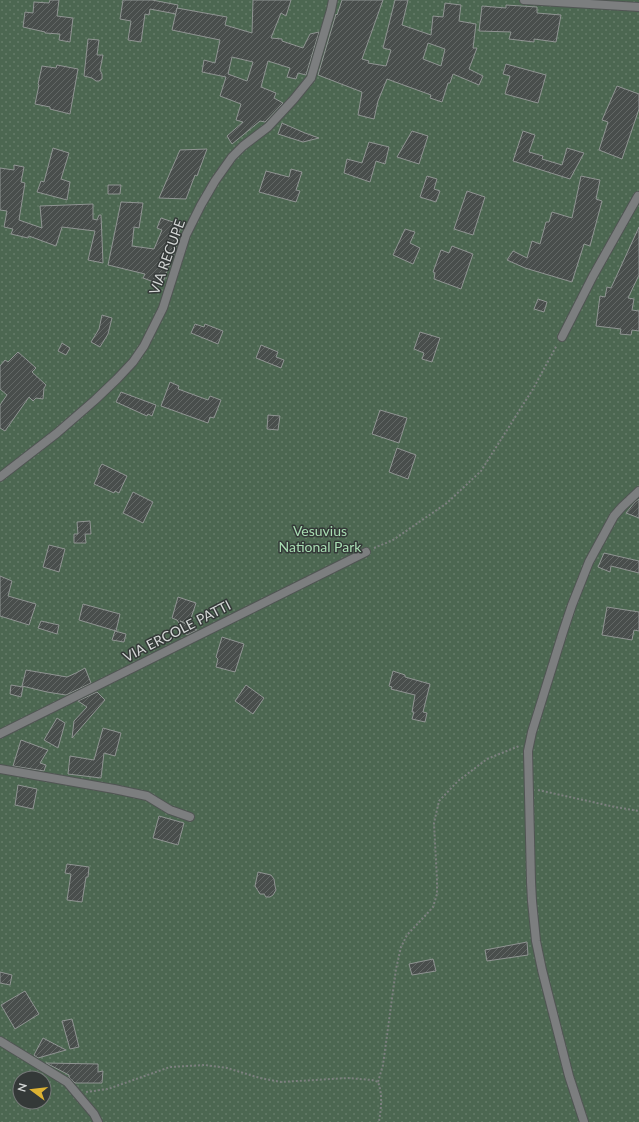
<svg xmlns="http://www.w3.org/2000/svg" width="639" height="1122" viewBox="0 0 639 1122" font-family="Lato,sans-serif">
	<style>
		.park { fill: url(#park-dots); fill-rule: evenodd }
		.building { fill: url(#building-hatch); stroke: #909593; fill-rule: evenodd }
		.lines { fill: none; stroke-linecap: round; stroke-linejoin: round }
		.minor-casing { stroke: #515554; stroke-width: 10 }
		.tertiary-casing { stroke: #515554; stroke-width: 10 }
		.path { stroke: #7c807f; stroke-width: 2; stroke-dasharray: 2 2; stroke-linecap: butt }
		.minor { stroke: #7c7e7f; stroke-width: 8 }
		.tertiary { stroke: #7c7e7f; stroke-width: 8 }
		.labels { text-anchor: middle; stroke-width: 3; stroke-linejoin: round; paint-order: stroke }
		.street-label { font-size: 14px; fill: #d4d7d6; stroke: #343938 }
		.park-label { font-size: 14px; fill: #a9deb3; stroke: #343938 }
	</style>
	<defs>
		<pattern id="park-dots" width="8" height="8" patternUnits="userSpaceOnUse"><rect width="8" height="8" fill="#4c6751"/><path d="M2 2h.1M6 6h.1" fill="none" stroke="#657c69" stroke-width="1.8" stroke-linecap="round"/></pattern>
		<pattern id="building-hatch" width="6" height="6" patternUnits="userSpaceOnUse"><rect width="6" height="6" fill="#494e4c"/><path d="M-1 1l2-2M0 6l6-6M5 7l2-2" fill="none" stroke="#626765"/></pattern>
	</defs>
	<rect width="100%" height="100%" fill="#343938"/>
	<path class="park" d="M 0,0 L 639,0 L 639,1122 L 0,1122 ZM 20,1078 L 44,1078 L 44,1102 L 20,1102 Z"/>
	<g class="building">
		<polygon points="50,0 59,0 57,16 73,18 70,42 59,40 60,34 45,33 45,32 23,27 25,12 33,13 34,2 49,3"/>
		<polygon points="123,0 152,0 178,5 176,14 150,9 149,15 145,14 141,42 128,40 131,21 120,19"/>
		<path d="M 253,0 L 291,0 L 286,16 L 281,13 L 271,38 L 282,39 L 282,41 L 303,48 L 310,34 L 319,32 L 306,75 L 298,73 L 296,79 L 287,77 L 290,68 L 268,61 L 261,87 L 276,93 L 274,98 L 283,103 L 265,122 L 260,121 L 232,144 L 227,136 L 243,122 L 236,120 L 241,104 L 220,96 L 226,77 L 202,72 L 204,60 L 215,63 L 220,40 L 172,30 L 177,8 L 227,17 L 225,25 L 252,33 ZM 232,57 L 253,62 L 247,81 L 228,74 Z"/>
		<path d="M 342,0 L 383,0 L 362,59 L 369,61 L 368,63 L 386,66 L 391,50 L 383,48 L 395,0 L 408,0 L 402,25 L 431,35 L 433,16 L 443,17 L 445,3 L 461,5 L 459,21 L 476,24 L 473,48 L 477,48 L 469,69 L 483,76 L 479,85 L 453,74 L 450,83 L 448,83 L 442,102 L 430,98 L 431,95 L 387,79 L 378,101 L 374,119 L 358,115 L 362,92 L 318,75 L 336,14 L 337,15 ZM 428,43 L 445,49 L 441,66 L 423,59 Z"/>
		<polygon points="506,5 537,7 537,13 561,15 556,42 534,39 534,42 509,39 511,32 479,31 482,6 506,8"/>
		<polygon points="88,39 99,40 97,55 103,55 100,70 102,74 102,79 99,81 96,81 92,78 84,76"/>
		<polygon points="506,64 546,75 538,103 505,94 510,76 503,74"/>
		<polygon points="57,65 78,69 70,114 50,109 50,107 35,104 39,85 38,84 42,66 56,68"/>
		<polygon points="617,86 639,94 639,109 622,159 599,150 608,122 602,120"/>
		<polygon points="282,123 305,133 319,138 303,142 278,134"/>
		<polygon points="412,131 428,136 419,164 397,157"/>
		<polygon points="523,131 535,135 529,152 543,156 542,159 562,165 567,148 584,153 570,179 513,161"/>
		<polygon points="369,142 389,147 385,164 376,161 370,182 344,173 347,159 362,163"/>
		<polygon points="53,148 69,153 61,179 70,182 67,200 37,192 41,181 44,182"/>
		<polygon points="207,149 197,176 195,175 186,199 159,198 180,150"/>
		<polygon points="14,165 24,167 21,182 25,183 19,220 42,228 40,206 93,204 93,219 97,220 99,215 101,215 103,263 88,260 95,231 62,227 56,246 29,236 28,238 11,234 13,229 4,227 7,211 0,210 0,168 14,170"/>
		<polygon points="291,169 302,172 296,190 300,191 296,202 259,192 266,171 289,177"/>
		<polygon points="427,176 437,179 434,189 440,191 436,202 420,197"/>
		<polygon points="581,176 600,180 596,199 602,201 590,246 584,244 572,282 525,268 507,260 513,251 527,258 532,241 540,244 546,222 549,222 552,212 572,218"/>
		<polygon points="108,185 121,185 120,194 108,194"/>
		<polygon points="467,191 485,197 473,235 454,229"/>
		<polygon points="121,202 143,203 139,228 134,227 132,246 154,249 162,230 157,228 161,218 182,225 176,240 178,241 162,285 143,278 145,274 108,265"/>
		<polygon points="639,227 639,275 628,298 634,299 632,310 639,311 639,331 632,330 631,335 620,334 621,329 596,326 600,296 605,297 607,287 611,288"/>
		<polygon points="405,229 415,232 410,243 420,248 413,264 393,255"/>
		<polygon points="452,246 473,254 461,289 434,279 435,273 433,272 441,250 449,253"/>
		<polygon points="538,299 547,302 544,312 534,309"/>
		<polygon points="102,315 112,318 108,334 100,347 91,342 99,329"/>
		<polygon points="195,324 204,327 205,324 223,331 218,344 191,333"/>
		<polygon points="420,332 440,338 432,362 422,359 424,353 414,349"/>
		<polygon points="62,343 70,348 66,355 58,351"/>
		<polygon points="261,345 278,352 276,357 284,360 281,368 256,358"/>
		<polygon points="18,352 36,368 32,372 46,385 44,388 43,399 36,398 33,401 29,397 5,431 0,428 0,405 7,395 0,389 0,366 5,360 8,362"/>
		<polygon points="170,382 179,386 178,389 208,400 210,396 221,400 214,418 210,417 208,423 161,406"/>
		<polygon points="121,392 156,405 152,416 148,414 147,416 116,402"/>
		<polygon points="380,410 407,418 399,443 372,434"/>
		<polygon points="268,415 280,416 278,430 267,429"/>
		<polygon points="397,448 416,455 408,479 389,472"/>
		<polygon points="102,464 127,476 119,493 115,491 114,493 94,484 99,473 99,469"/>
		<polygon points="133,492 153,502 143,523 123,513"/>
		<polygon points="639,499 639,518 626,513 635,502"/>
		<polygon points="90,521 91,534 85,534 86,543 74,543 74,534 78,534 77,522"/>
		<polygon points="49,545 65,549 59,572 43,567"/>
		<polygon points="604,553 639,561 639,573 611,566 610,572 598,567"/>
		<polygon points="0,576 12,581 8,596 36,604 29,625 0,616"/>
		<polygon points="178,597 196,603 189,624 180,621 197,630 187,635 177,620 172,618"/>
		<polygon points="83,604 120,614 116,631 79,620"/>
		<polygon points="607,607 639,612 639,631 634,630 632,640 602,635"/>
		<polygon points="41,621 59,625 57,634 38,628"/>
		<polygon points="115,631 126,634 124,642 112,640"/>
		<polygon points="222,637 244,644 235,672 216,667 218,659 216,657"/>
		<polygon points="85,668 91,683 66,695 47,692 22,686 26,670 67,677 76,673"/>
		<polygon points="393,671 405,675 405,677 430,684 423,712 427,713 425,722 412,719 414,712 412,712 415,695 391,689 392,687 389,686"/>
		<polygon points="11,685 23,687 21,697 10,694"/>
		<polygon points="246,685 264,698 253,714 235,701"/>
		<polygon points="97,692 105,700 72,738 74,721 87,707 78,701"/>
		<polygon points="57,718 65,723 58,748 44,740"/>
		<polygon points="103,728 121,733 115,756 104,753 101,778 68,774 70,756 94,760"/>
		<polygon points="21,740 48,750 40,763 46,765 44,771 13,766"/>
		<polygon points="18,785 37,789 33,809 15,805"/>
		<polygon points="159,816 184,823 178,845 153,838"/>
		<polygon points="67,864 89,867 88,877 86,877 82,902 67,900 71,874 65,873"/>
		<polygon points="258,872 271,875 274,879 275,886 276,890 273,895 270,897 266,897 264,894 260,894 255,886"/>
		<polygon points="527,942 528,955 487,961 485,950"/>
		<polygon points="433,959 436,971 412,975 409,964"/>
		<polygon points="0,972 12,975 10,985 0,983"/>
		<polygon points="25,991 39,1014 15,1029 1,1005"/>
		<polygon points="72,1019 79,1047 70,1049 62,1021"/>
		<polygon points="43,1038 66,1050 38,1058 34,1055"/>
		<polygon points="46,1063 98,1064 98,1072 103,1071 102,1083 75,1083 69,1077 69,1075"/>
	</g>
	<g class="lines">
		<defs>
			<g id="minor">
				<polyline points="562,337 593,276 638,196"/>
				<polyline points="0,477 57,433 95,400 117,379 133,362 144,346 163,308 186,235 201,205 215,181 232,157 243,146 268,127 294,99 311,78 331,10 333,0"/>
				<polyline points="0,734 366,552"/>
				<polyline points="0,769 114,789 147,796 170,810 190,817"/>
				<polyline points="0,1041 67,1082 94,1114 98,1122"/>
				<polyline points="584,1122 569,1076 542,970 536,941 532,901 531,882 528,751 532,732 563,632 572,605 589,562 614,516 621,508 639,491"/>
			</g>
			<polyline id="tertiary" points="524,0 639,7"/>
		</defs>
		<use href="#minor" class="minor-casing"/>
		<use href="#tertiary" class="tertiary-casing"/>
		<g class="path">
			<polyline points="374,548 393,540 447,503 481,471 533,389 557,345"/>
			<polyline points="538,790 615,807 639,811"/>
			<polyline points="378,1082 383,1065 396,969 401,947 407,935 424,917 433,907 437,894 437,880 434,823 439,801 458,781 487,759 519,746"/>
			<path d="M 86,1092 L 108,1089 L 170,1067 L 205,1065 L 227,1068 L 260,1078 L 281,1082 L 348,1078 L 372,1080 L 378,1082 C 383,1095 381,1109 379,1122"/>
		</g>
		<use href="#minor" class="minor"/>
		<use href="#tertiary" class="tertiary"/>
	</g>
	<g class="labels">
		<g class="street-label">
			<text transform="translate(167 257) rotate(-70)" y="5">VIA RECUPE</text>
			<text transform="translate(177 631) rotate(-27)" y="5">VIA ERCOLE PATTI</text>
		</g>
		<g class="park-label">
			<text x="320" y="536">Vesuvius<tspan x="320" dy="16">National Park</tspan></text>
		</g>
	</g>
	<g transform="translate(32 1090) rotate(285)"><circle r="19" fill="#343938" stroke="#747877"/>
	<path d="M0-3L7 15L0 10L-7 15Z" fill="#dcb233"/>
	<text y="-6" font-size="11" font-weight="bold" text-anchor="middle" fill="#d4d7d6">N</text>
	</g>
</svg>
